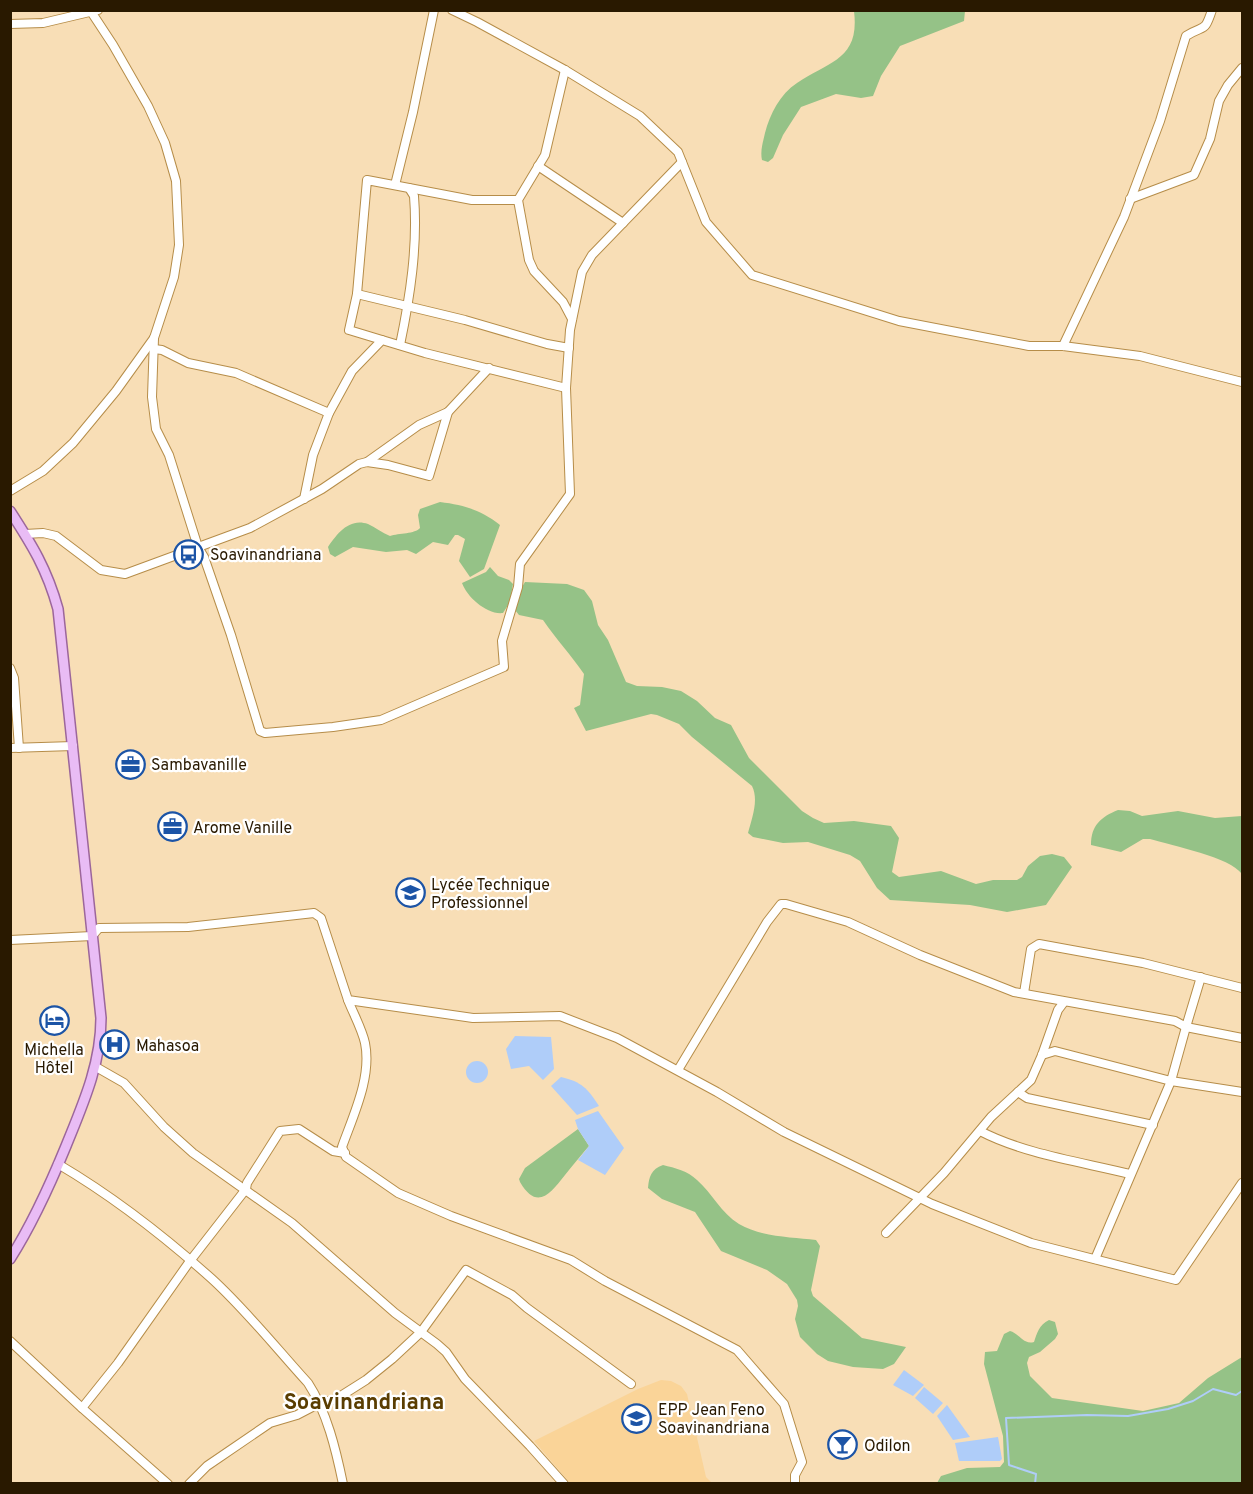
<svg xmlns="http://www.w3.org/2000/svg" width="1253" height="1494" viewBox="0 0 1253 1494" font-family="Overpass,sans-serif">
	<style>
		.built { fill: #fad498 }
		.green { fill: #95c287 }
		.water { fill: #afcdf9 }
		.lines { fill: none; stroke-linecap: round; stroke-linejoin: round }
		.stream { stroke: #afcdf9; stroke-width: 2 }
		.minor-casing { stroke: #b68d49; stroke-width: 10 }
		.major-casing { stroke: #9c669b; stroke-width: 12 }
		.minor { stroke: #fff; stroke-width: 8 }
		.major { stroke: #e9bcf5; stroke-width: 9 }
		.labels { text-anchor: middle; stroke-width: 4.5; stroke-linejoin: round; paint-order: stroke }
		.poi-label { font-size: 16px; fill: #291900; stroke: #fff; text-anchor: start }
		.district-label { font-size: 22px; font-weight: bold; fill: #5a3d01; stroke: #fff }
	</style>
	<rect width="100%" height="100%" fill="#f8deb6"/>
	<polygon class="built" points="661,1380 671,1381 681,1386 687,1394 706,1477 712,1483 570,1483 534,1441 638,1389"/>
	<g class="green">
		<path d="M 854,11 L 965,11 L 964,21 L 900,46 L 881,76 L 873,96 L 861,98 L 836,94 L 801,107 L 783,135 L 773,158 L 768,162 L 762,160 C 760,151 763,142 765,133 C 770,114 780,94 797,83 C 829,61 860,60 854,11 Z"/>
		<path d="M 440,502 C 464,505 481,510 500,525 L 484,569 L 470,577 L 459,561 L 465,539 L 458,535 L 455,535 L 448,545 L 433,542 L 416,554 L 407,550 L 386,552 L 353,547 L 335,557 L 330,554 L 328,547 C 336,535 349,517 368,524 C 375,527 382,533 390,536 C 399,533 415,534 420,528 L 418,515 L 420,509 Z"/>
		<path d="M 490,567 L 498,576 L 509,580 L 513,584 L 510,602 L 503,613 C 487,615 467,597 462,583 L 486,572 Z"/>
		<path d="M 525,582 L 567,584 L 584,590 L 592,601 L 598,625 L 608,640 L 626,682 L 637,686 L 662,687 L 681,691 L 697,701 L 715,718 L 731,725 L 749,758 L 802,811 L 813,818 L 824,823 L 854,821 L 891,826 L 899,838 L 892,872 L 899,877 L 941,871 L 976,884 L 993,880 L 1017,880 L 1022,877 L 1028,866 L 1040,856 L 1052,854 L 1064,857 L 1072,867 L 1046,905 L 1007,912 L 970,905 L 890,900 L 877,888 L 860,861 L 850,855 L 808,842 L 783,843 L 753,837 L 748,833 C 752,818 759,800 752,786 L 692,737 L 679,724 L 657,715 L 651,714 L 586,731 L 574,708 L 580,705 L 584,674 C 571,655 556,639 543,620 L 519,615 L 515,610 L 519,592 Z"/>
		<path d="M 1118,810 L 1130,811 L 1142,816 L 1178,811 L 1215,818 L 1242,816 L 1242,874 C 1230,857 1173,846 1150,839 L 1143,839 L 1121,852 L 1091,845 C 1091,825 1101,817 1118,810 Z"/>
		<path d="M 578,1129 L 589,1146 C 581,1155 573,1165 565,1175 C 550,1194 537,1211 520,1182 L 519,1179 L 525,1168 Z"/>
		<path d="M 663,1165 C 675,1168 688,1171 697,1180 C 712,1193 721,1213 739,1224 C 761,1237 792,1237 816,1240 L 820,1246 L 811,1290 L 813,1296 L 862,1338 L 906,1347 L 894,1364 L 883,1369 L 853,1367 L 828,1361 L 817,1354 L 800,1337 L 795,1319 L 798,1306 L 797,1300 L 787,1284 L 767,1270 L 721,1251 L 695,1212 L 662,1199 L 648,1188 C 649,1177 651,1169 663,1165 Z"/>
		<path d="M 1049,1320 L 1055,1322 L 1058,1334 L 1055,1339 L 1040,1352 L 1029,1357 L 1027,1363 L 1030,1376 L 1052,1398 L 1143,1411 L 1179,1403 L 1208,1378 L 1242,1357 L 1242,1483 L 937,1483 L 941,1476 L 967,1468 L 1000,1467 L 1004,1462 L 1003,1436 L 984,1364 L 985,1352 L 997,1351 L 1004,1334 L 1010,1331 C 1020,1334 1023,1345 1034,1342 C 1037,1333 1039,1325 1049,1320 Z"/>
	</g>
	<g class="water">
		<polygon points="515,1036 551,1037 554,1069 543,1080 529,1066 511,1069 506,1049"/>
		<circle cx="477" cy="1072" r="11"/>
		<path d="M 561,1077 C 582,1082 587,1088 599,1106 L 577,1115 L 551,1086 Z"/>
		<polygon points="598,1111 624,1148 605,1175 578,1160 589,1146 578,1129 575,1120"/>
		<polygon points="904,1370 924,1385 913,1396 893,1385"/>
		<polygon points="924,1387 943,1403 933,1414 915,1398"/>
		<polygon points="947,1405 970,1437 953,1440 937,1416"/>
		<polygon points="998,1437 1002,1459 1000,1461 959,1461 955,1443"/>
	</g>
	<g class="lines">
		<polyline class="stream" points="1035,1484 1036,1474 1009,1465 1006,1418 1087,1415 1128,1416 1168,1409 1193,1401 1213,1389 1236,1395 1242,1391"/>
		<defs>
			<g id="minor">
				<polyline points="452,10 477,22 565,70 640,116 678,152 706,222 752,275 899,321 1029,346 1063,346 1140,356 1242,382"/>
				<polyline points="10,24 43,23 98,10"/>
				<polyline points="565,70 545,155 518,200 529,260 534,271 563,302 572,319"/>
				<polyline points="538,166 623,223"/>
				<polyline points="395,185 413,112 434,10"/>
				<polyline points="409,188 472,200 518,200"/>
				<polyline points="1130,199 1194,175 1210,139 1219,101 1228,85 1242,68"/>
				<polyline points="357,294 465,320 547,344 569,348"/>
				<polyline points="154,338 152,397 156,429 169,455 198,547 204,557 231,635 260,731 265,733 333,727 381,720 504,667 502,641 518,587 520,564 570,494 566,388 570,330 582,272 592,255 682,162"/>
				<path d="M 382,340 L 349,330 L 357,294 L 367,180 L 409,188 L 414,196 C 418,246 410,297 400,345"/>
				<path d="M 1063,346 L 1124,217 L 1160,121 L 1186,36 C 1205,24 1204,34 1212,10"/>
				<polyline points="154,349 162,350 188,363 236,373 329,413"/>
				<polyline points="367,462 419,425 448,412"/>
				<polyline points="10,491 43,471 73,443 116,391 154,338 174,277 179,245 176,181 165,143 148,106 113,45 90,10"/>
				<polyline points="304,499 313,455 329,413 352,371 382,340 425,353 566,388"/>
				<polyline points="25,534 43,533 56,536 101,570 125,574 250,528 322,489 359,464 367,462 388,465 429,476 448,412 489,368"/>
				<polyline points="10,668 14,678 19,748"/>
				<polyline points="10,748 73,746"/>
				<polyline points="10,940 92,936 99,928 188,927 314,913 321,918 348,1000 473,1018 560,1016 617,1038 717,1092 784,1132 932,1204 1031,1243 1176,1280 1242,1183"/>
				<polyline points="1024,993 1031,949 1039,944 1143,963 1242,988"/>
				<path d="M 348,1000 C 353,1013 362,1029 365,1043 C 372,1077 353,1116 342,1147 L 346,1157 L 398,1193 L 451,1216 L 571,1260 L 605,1281 L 737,1350 L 784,1404 L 802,1462 L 795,1475 L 795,1484"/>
				<polyline points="1042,1055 1055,1051 1171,1081 1242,1092"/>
				<polyline points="96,1067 124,1083 164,1127 193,1153 292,1223 395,1313 437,1344 446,1352 465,1379 530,1446 564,1484"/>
				<polyline points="678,1070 767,922 781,904 786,904 848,922 920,955 1014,992 1175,1021 1186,1027 1201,977"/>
				<polyline points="1018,1092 1027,1098 1153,1125"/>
				<path d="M 980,1131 C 1024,1154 1082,1162 1130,1174"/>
				<path d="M 58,1164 C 114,1197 164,1236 212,1279 C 246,1310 277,1349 308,1383 C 327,1412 336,1450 343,1484"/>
				<polyline points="886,1233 944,1173 991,1117 1031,1080 1042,1055 1058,1010 1064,1002"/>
				<polyline points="1095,1259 1171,1081 1186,1027 1242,1038"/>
				<polyline points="10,1341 82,1408 168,1484"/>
				<polyline points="82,1408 118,1363 190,1261 246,1189 247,1183 280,1131 299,1129 333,1151 345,1153"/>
				<polyline points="189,1484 207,1466 270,1423 297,1415 320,1403 336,1399 366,1380 392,1359 421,1332 466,1270 512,1295 527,1308 631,1384"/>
			</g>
			<path id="major" d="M 10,511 C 32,545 47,569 58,609 L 101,1018 C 101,1064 83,1104 66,1146 C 50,1185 33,1223 10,1259"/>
		</defs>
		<use href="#minor" class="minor-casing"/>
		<use href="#major" class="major-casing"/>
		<use href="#minor" class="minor"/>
		<use href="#major" class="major"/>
	</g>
	<defs>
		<symbol id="bus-ring" viewBox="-11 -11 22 22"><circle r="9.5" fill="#fff" stroke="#1c54a6" stroke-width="1.5"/><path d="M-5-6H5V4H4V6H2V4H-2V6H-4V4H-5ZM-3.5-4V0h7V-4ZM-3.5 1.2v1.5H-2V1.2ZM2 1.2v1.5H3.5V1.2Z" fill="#1c54a6"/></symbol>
		<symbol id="office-ring" viewBox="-11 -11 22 22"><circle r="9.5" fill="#fff" stroke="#1c54a6" stroke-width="1.5"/><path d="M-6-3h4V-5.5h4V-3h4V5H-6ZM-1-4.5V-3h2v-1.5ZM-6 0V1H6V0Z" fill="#1c54a6"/></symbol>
		<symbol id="school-ring" viewBox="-11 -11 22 22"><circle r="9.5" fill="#fff" stroke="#1c54a6" stroke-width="1.5"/><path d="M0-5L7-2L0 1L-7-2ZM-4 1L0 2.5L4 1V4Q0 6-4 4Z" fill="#1c54a6"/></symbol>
		<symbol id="hotel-ring" viewBox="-11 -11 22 22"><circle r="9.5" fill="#fff" stroke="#1c54a6" stroke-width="1.5"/><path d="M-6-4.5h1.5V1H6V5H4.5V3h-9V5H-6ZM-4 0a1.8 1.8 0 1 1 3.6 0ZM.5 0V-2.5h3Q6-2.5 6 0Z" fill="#1c54a6"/></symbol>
		<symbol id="hospital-ring" viewBox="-11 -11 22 22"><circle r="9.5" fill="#fff" stroke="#1c54a6" stroke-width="1.5"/><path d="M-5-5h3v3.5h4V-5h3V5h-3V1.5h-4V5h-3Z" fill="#1c54a6"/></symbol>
		<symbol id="bar-ring" viewBox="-11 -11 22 22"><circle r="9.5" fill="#fff" stroke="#1c54a6" stroke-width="1.5"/><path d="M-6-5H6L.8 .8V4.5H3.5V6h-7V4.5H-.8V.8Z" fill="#1c54a6"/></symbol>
	</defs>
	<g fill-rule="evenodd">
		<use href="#bus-ring" x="172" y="538" width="33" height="33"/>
		<use href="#office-ring" x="114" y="748" width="33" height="33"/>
		<use href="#office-ring" x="156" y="810" width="33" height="33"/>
		<use href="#school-ring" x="394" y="876" width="33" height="33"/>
		<use href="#hotel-ring" x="38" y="1004" width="33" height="33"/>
		<use href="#hospital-ring" x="98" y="1028" width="33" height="33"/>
		<use href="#school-ring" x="620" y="1402" width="33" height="33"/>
		<use href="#bar-ring" x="826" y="1428" width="33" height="33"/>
	</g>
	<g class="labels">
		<g class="poi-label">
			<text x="210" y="560">Soavinandriana</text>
			<text x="151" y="770">Sambavanille</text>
			<text x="193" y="833">Arome Vanille</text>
			<text x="431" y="890">Lycée Technique<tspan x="431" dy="18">Professionnel</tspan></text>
			<text x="136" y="1051">Mahasoa</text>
			<text x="54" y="1055" text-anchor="middle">Michella<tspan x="54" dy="18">Hôtel</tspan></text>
			<text x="658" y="1415">EPP Jean Feno<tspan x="658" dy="18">Soavinandriana</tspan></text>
			<text x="864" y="1451">Odilon</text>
		</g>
		<g class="district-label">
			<text x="364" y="1409">Soavinandriana</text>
		</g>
	</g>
	<rect width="1253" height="1494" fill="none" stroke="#291900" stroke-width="24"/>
</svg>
